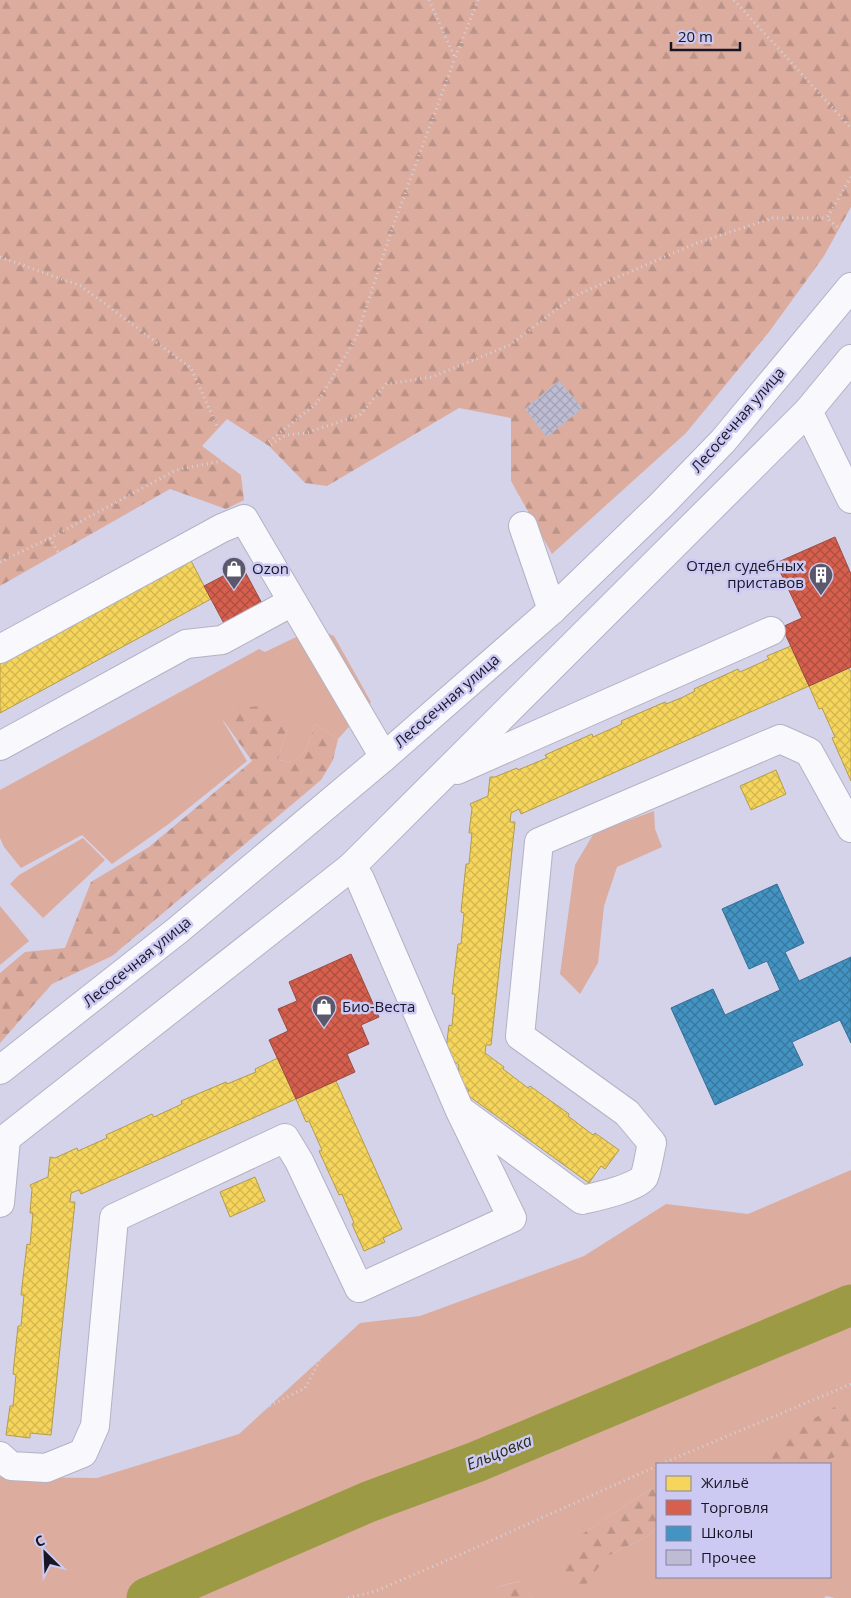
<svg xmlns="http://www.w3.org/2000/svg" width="851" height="1598" viewBox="0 0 851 1598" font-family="'Open Sans',sans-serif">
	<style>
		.green { fill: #dcac9e; fill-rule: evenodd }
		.forest { fill: url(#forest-firs) }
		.homes { fill: url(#homes-cross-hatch); stroke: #b39c4c }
		.shops { fill: url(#shops-cross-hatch); stroke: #9d4a41 }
		.schools { fill: url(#schools-cross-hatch); stroke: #366e94 }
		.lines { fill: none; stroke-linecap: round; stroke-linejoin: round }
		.river { stroke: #9d9a46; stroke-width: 41 }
		.building { fill: url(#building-cross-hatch); stroke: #babacb }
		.minor-casing { stroke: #b3b2c4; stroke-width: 30 }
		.path { stroke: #d5d4dc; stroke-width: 3; stroke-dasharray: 1 4; stroke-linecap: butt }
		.minor { stroke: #f9f8fc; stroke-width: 28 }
		.labels { text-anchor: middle; stroke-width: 5; stroke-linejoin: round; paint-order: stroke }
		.street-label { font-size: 15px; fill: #181625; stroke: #cccaf3 }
		.poi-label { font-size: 15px; fill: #181625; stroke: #cccaf3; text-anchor: start }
		.water-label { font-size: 16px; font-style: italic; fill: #2b2b14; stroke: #cccaf3 }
	</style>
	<defs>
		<pattern id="forest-firs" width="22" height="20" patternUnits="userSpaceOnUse" patternTransform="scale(1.25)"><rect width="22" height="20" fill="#dcac9e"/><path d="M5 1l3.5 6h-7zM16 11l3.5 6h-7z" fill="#bc9388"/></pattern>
		<pattern id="homes-cross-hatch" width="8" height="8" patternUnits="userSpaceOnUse" patternTransform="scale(1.25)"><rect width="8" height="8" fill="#f6d55c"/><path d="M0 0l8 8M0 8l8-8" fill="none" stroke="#d2b650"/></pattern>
		<pattern id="shops-cross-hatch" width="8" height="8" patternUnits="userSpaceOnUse" patternTransform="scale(1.25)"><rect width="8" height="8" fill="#d6604d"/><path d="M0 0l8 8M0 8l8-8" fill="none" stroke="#ad4e40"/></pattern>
		<pattern id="schools-cross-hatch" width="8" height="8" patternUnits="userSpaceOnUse" patternTransform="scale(1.25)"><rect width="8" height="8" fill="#4393c3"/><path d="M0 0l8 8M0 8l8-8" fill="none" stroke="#37779e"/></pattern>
		<pattern id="building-cross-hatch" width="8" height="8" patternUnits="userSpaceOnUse" patternTransform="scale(1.25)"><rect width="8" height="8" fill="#bebcd3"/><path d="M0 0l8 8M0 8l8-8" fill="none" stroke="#a3a1b5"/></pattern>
	</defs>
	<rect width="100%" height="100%" fill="#d4d3ea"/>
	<g class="green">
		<polygon points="315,628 334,636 371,702 338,739 315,724 305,751 293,762 278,760 287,729 235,709 223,721 247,761 170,823 112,864 82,835 21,868 4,847 0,838 0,790 259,649 265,652"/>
		<polygon points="654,811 655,829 662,847 617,867 604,906 598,963 580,994 560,974 575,865 594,833"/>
		<polygon points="83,838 105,860 43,918 10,884 19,875"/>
		<polygon points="0,906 29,941 0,965"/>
		<path d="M 851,1170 L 851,1598 L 835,1598 L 826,1596 L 824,1598 L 532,1598 L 519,1581 L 494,1588 L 494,1598 L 0,1598 L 0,1477 L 97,1478 L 239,1434 L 360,1323 L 420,1316 L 584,1256 L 666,1204 L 748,1214 ZM 657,1464 L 830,1464 L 830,1577 L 657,1577 L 657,1528 L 648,1536 L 606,1557 L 582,1534 L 635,1499 L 657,1486 Z"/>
	</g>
	<g class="forest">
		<polygon points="0,0 851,0 851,207 824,256 769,332 686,433 552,554 511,481 511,418 459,408 327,486 305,483 269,446 227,419 202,446 241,475 244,500 226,509 170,489 0,586"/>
		<polygon points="273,704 287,729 278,760 293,762 305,751 315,724 338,739 333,760 321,780 112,956 52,984 0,1043 0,973 25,952 65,948 91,882 149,847 252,761 223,720 235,709"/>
		<polygon points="851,1398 851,1451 827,1460 807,1464 771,1464 764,1459 802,1425"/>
		<polygon points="657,1486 657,1528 648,1536 606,1557 584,1587 558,1575 565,1560 582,1534 635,1499"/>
		<polygon points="520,1581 532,1598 494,1598 494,1588"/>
	</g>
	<g class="homes">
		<polygon points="190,559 211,599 0,713 0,662"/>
		<polygon points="791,646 809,686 521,814 519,809 511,813 510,822 515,822 491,1045 486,1045 485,1053 504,1067 503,1069 528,1088 530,1086 569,1114 568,1116 593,1135 595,1133 619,1150 605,1169 601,1166 589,1183 466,1094 469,1090 462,1085 457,1084 459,1065 443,1053 446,1049 449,1025 452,1026 455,994 452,994 458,944 461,944 464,913 461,912 466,864 469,864 472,833 469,833 472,808 470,804 488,796 490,777 495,777 517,768 518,770 547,758 545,755 592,734 593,737 622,724 621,721 665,702 666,704 681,698 695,691 694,689 738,669 740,672 769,659 767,656"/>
		<polygon points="849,668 851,673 851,781 832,738 835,737 822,708 819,709 809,686"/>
		<polygon points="776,770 786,794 751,810 740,786"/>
		<polygon points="278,1058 296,1099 336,1081 402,1229 383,1238 385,1242 364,1251 352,1224 354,1223 342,1194 339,1195 319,1151 322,1150 309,1121 306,1122 296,1099 81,1194 79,1190 71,1193 70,1202 75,1202 51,1435 30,1433 30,1438 6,1435 10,1406 13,1406 16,1375 13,1374 18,1326 21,1326 24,1295 21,1295 27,1244 30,1245 33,1213 30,1213 32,1189 30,1185 48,1177 50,1157 55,1158 77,1148 78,1151 107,1138 106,1135 152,1114 154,1117 182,1104 181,1101 226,1082 227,1084 256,1072 255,1069"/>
		<polygon points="255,1177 265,1201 230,1217 220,1192"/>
	</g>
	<g class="shops">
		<polygon points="835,537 851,574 851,667 809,686 782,627 802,618 776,563"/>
		<polygon points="242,566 265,609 227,629 204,586"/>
		<polygon points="351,954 379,1017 361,1025 369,1044 347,1054 355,1072 296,1099 269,1040 288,1031 278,1009 297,1001 289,982"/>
	</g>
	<polygon class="schools" points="777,884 804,943 785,952 799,981 851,957 851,1043 840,1020 792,1042 803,1065 715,1105 671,1008 713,989 725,1015 780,990 767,961 749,969 722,909"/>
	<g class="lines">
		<polyline class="river" points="147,1598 368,1502 476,1462 851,1305"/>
	</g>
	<polygon class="building" points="559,381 582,408 547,437 525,409"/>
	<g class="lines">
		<defs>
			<g id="minor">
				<polyline points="808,411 851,499"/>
				<polyline points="523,526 552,610"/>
				<polyline points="0,649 222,528 244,519 384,757"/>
				<polyline points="0,746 186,644 222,640 292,602"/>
				<polyline points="457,770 771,631"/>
				<polyline points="0,1070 178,930 384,757 552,610 661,505 723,441 851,287"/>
				<path d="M 464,1113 L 582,1200 C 595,1197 637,1188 644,1177 C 647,1171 650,1151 652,1143 L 627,1113 L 520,1036 L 539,842 L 780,739 L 809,752 L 851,828"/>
				<polyline points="0,1143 351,867 808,411 851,359"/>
				<polyline points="0,1203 6,1139"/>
				<polyline points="0,1456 11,1466 46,1468 83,1453 95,1426 114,1218 285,1138 299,1161 359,1288 512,1218 460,1111 360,879 351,867"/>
			</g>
		</defs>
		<use href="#minor" class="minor-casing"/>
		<g class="path">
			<polyline points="429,0 455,58 478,0"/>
			<polyline points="734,0 851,128"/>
			<polyline points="851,177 827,218 851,239"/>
			<polyline points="0,257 81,286 191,368 221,435 252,455 317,403 356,338 392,229 455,58"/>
			<polyline points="256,497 269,446 286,435 306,433 360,415 386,384 432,377 510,345 574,296 697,243 773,218 827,218"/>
			<polyline points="718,537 822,512 833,517"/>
			<polyline points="50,538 74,581"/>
			<polyline points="0,562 50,538 176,470 252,455"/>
			<polyline points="0,611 4,618"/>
			<polyline points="0,852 19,875"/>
			<polyline points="89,1038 176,966"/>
			<polyline points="34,1078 62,1059"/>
			<polyline points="643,1093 606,942 657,853 741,818 812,811"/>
			<polyline points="0,1100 8,1095"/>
			<polyline points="668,1186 774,1189 851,1153"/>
			<polyline points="534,1212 550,1208"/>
			<polyline points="109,1453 119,1453 173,1427 246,1418 305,1388 347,1310"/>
			<polyline points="661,1464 851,1384"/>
			<polyline points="348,1598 376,1591 457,1556 657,1466"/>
		</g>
		<use href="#minor" class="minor"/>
	</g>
	<defs>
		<symbol id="shop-pin" viewBox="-11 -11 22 30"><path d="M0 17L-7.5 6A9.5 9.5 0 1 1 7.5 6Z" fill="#5a586a" stroke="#cccaf3"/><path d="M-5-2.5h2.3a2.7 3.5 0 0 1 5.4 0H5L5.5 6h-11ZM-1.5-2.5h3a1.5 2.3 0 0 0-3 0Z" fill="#fff"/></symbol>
		<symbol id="building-pin" viewBox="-11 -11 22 30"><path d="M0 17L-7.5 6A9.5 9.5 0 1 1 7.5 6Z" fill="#5a586a" stroke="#cccaf3"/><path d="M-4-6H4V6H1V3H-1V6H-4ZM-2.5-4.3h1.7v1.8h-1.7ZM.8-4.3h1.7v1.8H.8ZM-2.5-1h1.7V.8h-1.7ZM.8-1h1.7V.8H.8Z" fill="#fff"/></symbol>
	</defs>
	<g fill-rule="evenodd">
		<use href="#shop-pin" x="220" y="555" width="28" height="38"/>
		<use href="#building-pin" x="807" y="561" width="28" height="38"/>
		<use href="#shop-pin" x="310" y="993" width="28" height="38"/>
	</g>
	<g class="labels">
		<g class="street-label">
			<text transform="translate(738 420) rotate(-49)" y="5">Лесосечная улица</text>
			<text transform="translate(447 701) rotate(-41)" y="5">Лесосечная улица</text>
			<text transform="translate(137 962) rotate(-39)" y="5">Лесосечная улица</text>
		</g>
		<g class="poi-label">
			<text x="804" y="571" text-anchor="end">Отдел судебных<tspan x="804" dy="17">приставов</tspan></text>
			<text x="252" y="574">Ozon</text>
			<text x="342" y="1012">Био-Веста</text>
		</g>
		<g class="water-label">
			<text transform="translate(499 1452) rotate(-22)" y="6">Ельцовка</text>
		</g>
	</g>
	<rect x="656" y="1463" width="175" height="115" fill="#cccaf3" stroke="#8482a1"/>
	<rect x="666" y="1476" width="25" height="15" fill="#f6d55c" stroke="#8482a1"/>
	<text x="701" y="1488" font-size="15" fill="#181625">Жильё</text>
	<rect x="666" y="1500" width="25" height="15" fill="#d6604d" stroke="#8482a1"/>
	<text x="701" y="1513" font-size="15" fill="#181625">Торговля</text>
	<rect x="666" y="1526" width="25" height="15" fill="#4393c3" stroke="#8482a1"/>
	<text x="701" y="1538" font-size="15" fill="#181625">Школы</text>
	<rect x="666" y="1550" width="25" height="15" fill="#bebcd3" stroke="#8482a1"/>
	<text x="701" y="1563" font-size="15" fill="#181625">Прочее</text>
	<g transform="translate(45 1553) rotate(336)" stroke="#cccaf3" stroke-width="4" paint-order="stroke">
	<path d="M0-4L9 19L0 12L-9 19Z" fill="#181625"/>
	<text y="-8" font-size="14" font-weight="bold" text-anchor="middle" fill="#181625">С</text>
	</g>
	<path d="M671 42v8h69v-8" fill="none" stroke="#181625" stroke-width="2.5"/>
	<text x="678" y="42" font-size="15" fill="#181625" stroke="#cccaf3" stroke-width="4" paint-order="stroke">20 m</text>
</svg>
